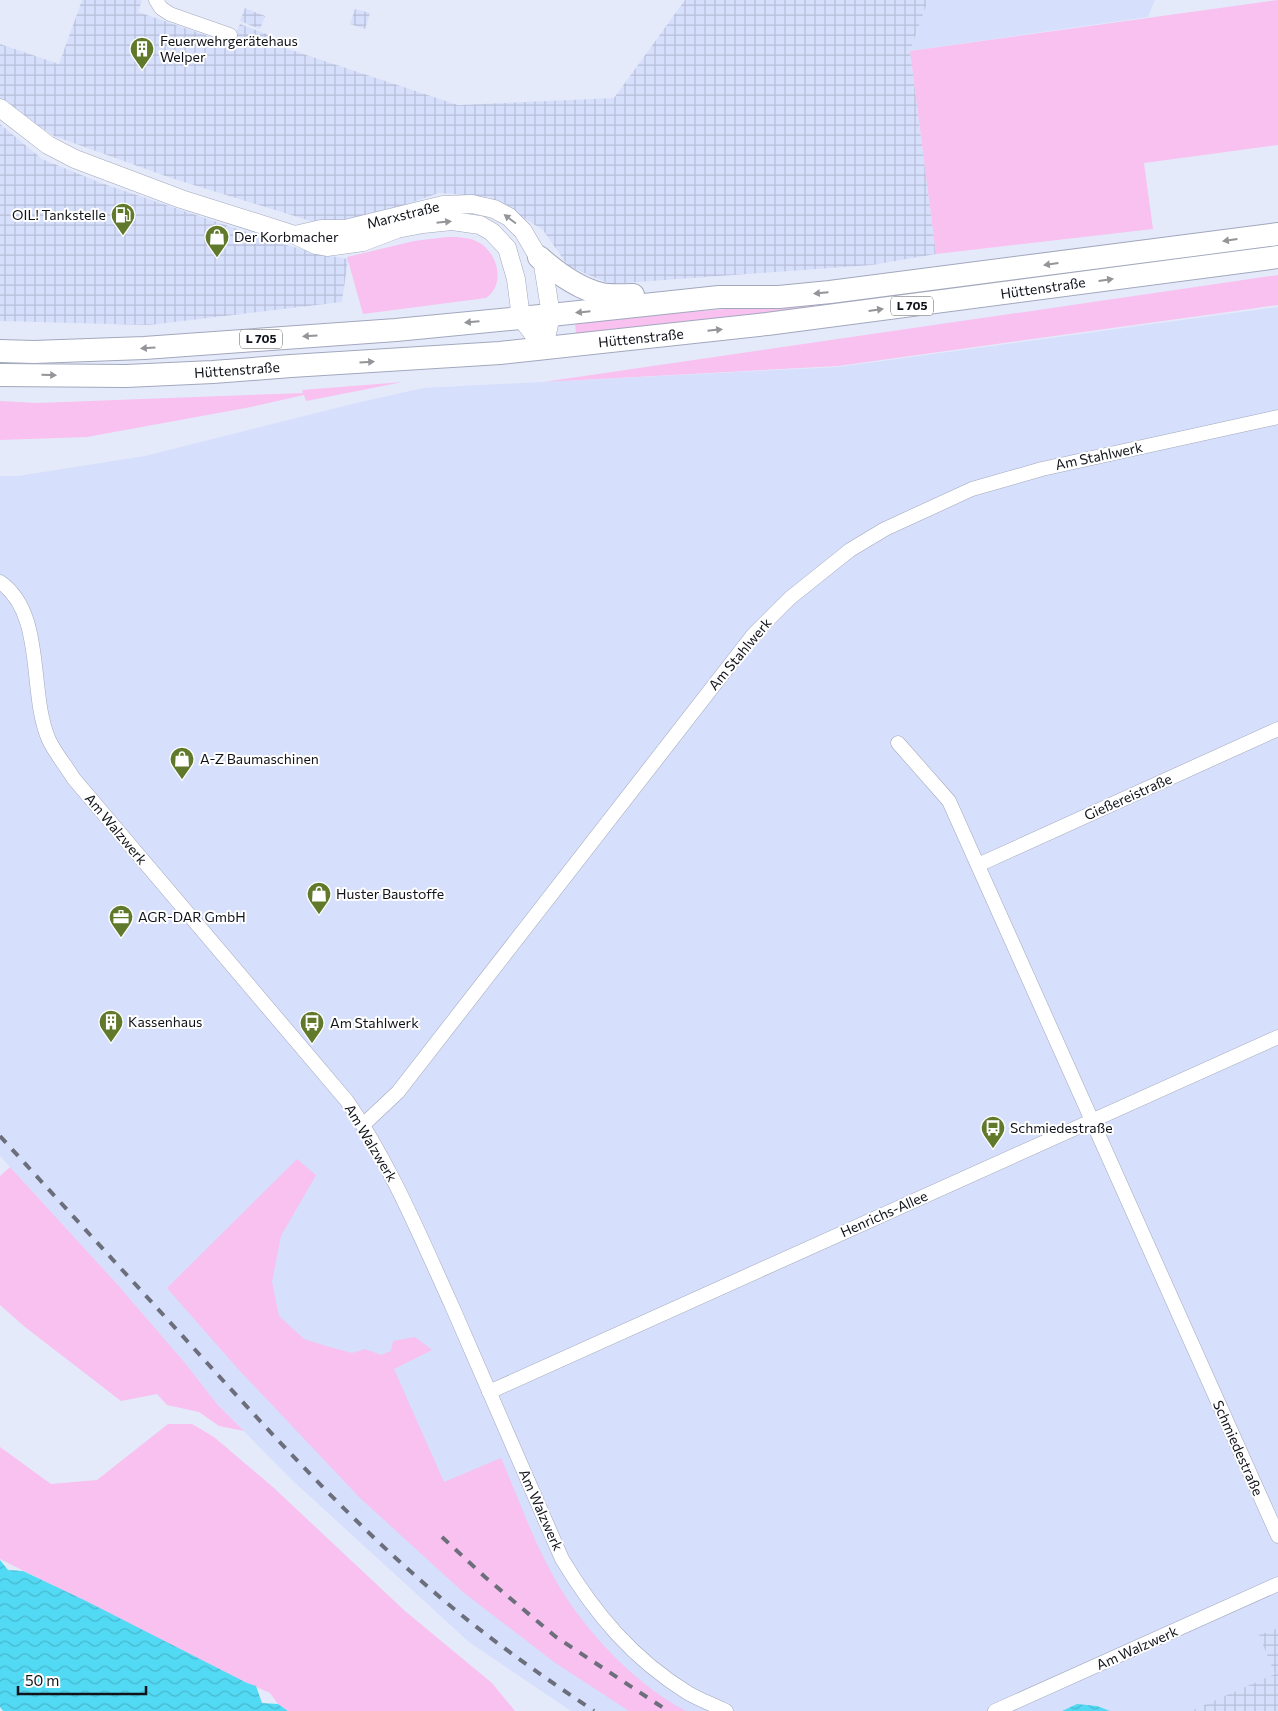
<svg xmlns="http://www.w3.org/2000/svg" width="1278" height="1711" viewBox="0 0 1278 1711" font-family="Commissioner,sans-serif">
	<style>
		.built { fill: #d6dffb }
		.industrial { fill: url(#industrial-grid) }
		.grass { fill: #f8c1ef }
		.water { fill: url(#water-waves) }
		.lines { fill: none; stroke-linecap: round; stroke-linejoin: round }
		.minor-casing { stroke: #a2a8bc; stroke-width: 15 }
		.tertiary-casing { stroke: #a2a8bc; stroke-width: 19 }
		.primary-casing { stroke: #a2a8bc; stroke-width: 24 }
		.minor { stroke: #fff; stroke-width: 14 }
		.tertiary { stroke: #fff; stroke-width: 18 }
		.primary { stroke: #fff; stroke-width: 22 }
		.rail { stroke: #6c6f7b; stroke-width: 4; stroke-dasharray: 9 9; stroke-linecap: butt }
		.oneway { fill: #949598 }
		.labels { text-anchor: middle; stroke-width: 4; stroke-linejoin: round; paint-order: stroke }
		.shield { fill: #fff; stroke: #585a5f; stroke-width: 1 }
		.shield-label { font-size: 12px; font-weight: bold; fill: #11131a }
		.poi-label { font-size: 14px; fill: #11131a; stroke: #fff; text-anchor: start }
		.street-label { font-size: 14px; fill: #11131a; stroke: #fff }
	</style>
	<defs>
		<pattern id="industrial-grid" width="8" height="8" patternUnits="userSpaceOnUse" patternTransform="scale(1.25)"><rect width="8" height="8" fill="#d6dffb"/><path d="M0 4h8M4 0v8" fill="none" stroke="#b7bed7"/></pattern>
		<pattern id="water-waves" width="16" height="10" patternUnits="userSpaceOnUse" patternTransform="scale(1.25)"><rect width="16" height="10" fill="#52d9f3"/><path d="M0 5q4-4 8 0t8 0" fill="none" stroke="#46b9d0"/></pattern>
	</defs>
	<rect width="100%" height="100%" fill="#e5eafb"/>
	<g class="built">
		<polygon points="928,0 1155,0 1148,17 910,51"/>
		<polygon points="1278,307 1278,1711 571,1711 469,1642 293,1481 217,1404 185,1363 117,1284 0,1156 0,476 18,476 145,456 352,404 423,388 838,367"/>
	</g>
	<g class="industrial">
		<polygon points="82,0 142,0 138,12 231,44 240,24 287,42 285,48 458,105 614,98 685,0 928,0 910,51 936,254 872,265 610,284 568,266 543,230 490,197 439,193 384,212 345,221 317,223 171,178 54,136 4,103 0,99 0,44 59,64"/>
		<polygon points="245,8 265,16 260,29 240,21"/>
		<polygon points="355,9 370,13 365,29 350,24"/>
		<polygon points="0,124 42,159 101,183 282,244 320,254 348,259 342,302 149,325 0,321"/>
		<polygon points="1278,1628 1278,1711 1191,1711 1275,1674 1259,1635"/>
	</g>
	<g class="grass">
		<polygon points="1278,0 1278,145 1144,163 1153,229 936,254 910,51"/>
		<path d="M 447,237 C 457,237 469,237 478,242 C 498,252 506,285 486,298 L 363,314 L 347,257 L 414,241 Z"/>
		<polygon points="1278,243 1278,248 898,299 576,334 575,322 588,320 838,300"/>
		<polygon points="1278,275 1278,305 1228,312 838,366 543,382"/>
		<polygon points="403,382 306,401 304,395 251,407 87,437 0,440 0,401 37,403 303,393 302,390"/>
		<path d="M 297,1159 L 316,1175 L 281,1236 L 272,1282 L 279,1316 L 304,1339 L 326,1346 L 352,1353 L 365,1349 L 381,1355 L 391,1351 L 393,1341 L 415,1337 L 432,1350 L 394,1369 L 444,1482 L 501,1458 C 517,1495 531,1535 550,1570 C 578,1624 632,1683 686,1711 L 629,1711 L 554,1662 L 463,1592 L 360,1498 L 239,1370 L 167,1288 Z"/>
		<polygon points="10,1167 117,1284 185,1363 217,1404 244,1431 219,1426 199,1412 167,1405 157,1394 121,1401 25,1327 0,1305 0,1176"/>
		<polygon points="168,1424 192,1424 214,1437 274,1488 405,1611 492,1683 515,1711 288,1711 278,1704 270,1693 247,1683 0,1559 0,1447 51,1484 97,1480"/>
	</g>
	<g class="water">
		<polygon points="0,1560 8,1570 23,1571 86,1601 247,1683 256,1686 262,1703 278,1704 288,1711 3,1711 0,1707"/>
		<polygon points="1077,1704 1097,1706 1110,1711 1062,1711"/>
	</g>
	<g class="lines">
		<defs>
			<g id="minor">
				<polyline points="156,0 161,8 170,14 230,35"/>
				<path d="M 0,582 C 46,614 28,693 49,740 C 55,753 66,766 74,779 L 347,1101 C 391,1165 420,1236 452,1306 C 489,1390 525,1475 562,1559 C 595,1614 633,1659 688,1693 C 700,1700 714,1705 726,1711"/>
				<polyline points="898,743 949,801 1278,1536"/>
				<polyline points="978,865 1278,729"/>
				<polyline points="363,1125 398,1092 753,635 790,598 850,550 885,529 972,489 1042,469 1278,417"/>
				<polyline points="489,1392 1278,1037"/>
				<polyline points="995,1711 1278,1584"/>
			</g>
			<g id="tertiary">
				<polyline points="0,108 48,145 75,159 181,199 295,235 316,245 327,247 363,242 397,229 423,224 452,221 480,225 492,232 507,248 516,279 521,318 544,348"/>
				<polyline points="295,235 321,229 345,229 443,205 472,204 494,209 509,217 523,231 543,265 551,315 544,348"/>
			</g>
			<g id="primary">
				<path d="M 539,257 C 557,273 577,288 601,294 C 610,296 622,295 633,295"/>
				<polyline points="0,351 34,352 144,348 396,330 551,315 719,297 779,297 830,292 1278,234"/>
				<polyline points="0,375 126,376 213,372 291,366 500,353 767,324 1278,257"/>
			</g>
		</defs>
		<use href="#minor" class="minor-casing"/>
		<use href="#tertiary" class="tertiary-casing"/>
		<use href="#primary" class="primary-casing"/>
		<use href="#minor" class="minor"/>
		<use href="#tertiary" class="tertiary"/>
		<use href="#primary" class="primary"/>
		<g class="rail">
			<path d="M 0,1136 C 69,1212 139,1288 208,1364 C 287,1451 367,1538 459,1613 C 502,1648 548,1680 594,1711"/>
			<polyline points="442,1537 485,1577 556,1637 668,1711"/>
		</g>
	</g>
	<defs><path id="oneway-solid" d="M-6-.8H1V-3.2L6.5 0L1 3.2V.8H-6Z" transform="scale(1.25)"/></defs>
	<g class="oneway">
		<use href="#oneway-solid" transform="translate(510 219) rotate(-143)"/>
		<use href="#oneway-solid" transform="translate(444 222) rotate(-6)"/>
		<use href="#oneway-solid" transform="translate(1230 240) rotate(172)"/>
		<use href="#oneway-solid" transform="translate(1051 264) rotate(172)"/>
		<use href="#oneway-solid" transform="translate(1106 280) rotate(-8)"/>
		<use href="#oneway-solid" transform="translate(821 293) rotate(175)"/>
		<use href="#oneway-solid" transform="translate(876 310) rotate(-8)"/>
		<use href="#oneway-solid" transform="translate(583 312) rotate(174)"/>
		<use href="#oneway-solid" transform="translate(472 322) rotate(175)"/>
		<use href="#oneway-solid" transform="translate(715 330) rotate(-6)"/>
		<use href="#oneway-solid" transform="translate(310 336) rotate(176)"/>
		<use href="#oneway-solid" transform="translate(148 348) rotate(176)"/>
		<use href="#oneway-solid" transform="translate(367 362) rotate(-3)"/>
		<use href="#oneway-solid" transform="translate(49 375) rotate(1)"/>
	</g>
	<defs>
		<symbol id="building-pin" viewBox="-11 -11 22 30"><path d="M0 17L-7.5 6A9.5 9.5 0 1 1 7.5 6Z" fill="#61792b" stroke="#fff"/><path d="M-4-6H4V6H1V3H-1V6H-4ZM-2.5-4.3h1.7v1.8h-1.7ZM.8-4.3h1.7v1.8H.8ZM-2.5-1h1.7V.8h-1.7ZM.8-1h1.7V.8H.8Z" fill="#fff"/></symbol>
		<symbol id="fuel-pin" viewBox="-11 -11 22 30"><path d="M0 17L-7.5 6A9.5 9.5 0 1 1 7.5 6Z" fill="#61792b" stroke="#fff"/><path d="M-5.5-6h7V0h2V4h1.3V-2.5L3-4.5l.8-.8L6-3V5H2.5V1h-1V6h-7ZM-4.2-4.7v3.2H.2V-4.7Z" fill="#fff"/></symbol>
		<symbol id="shop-pin" viewBox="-11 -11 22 30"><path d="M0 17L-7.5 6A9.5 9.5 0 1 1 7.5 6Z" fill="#61792b" stroke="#fff"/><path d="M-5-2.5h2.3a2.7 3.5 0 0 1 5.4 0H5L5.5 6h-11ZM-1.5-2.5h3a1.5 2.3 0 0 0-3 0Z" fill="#fff"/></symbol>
		<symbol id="office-pin" viewBox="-11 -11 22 30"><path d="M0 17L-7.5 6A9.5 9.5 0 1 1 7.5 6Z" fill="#61792b" stroke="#fff"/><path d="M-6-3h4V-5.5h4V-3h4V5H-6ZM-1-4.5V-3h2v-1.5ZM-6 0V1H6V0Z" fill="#fff"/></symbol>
		<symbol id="bus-pin" viewBox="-11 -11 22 30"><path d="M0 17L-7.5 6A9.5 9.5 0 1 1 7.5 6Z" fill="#61792b" stroke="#fff"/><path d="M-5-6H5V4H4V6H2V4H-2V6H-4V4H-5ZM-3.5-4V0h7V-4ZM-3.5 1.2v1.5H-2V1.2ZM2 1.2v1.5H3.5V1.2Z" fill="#fff"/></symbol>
	</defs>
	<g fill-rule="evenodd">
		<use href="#building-pin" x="128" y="35" width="28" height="38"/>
		<use href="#fuel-pin" x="109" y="201" width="28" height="38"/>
		<use href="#shop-pin" x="203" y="223" width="28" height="38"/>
		<use href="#shop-pin" x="168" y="745" width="28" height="38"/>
		<use href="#shop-pin" x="305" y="880" width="28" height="38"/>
		<use href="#office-pin" x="107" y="903" width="28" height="38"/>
		<use href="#building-pin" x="97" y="1008" width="28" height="38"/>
		<use href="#bus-pin" x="298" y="1009" width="28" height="38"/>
		<use href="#bus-pin" x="979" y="1114" width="28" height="38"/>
	</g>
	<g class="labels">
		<g class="shield">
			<rect x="891" y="296.5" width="42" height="19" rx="4"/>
			<rect x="240" y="329.5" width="42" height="19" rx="4"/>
		</g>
		<g class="shield-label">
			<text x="912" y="310">L 705</text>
			<text x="261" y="343">L 705</text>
		</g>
		<g class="poi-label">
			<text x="160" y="46">Feuerwehrgerätehaus<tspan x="160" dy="16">Welper</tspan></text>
			<text x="106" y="220" text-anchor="end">OIL! Tankstelle</text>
			<text x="234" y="242">Der Korbmacher</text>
			<text x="200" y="764">A-Z Baumaschinen</text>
			<text x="336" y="899">Huster Baustoffe</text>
			<text x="138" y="922">AGR-DAR GmbH</text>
			<text x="128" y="1027">Kassenhaus</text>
			<text x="330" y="1028">Am Stahlwerk</text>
			<text x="1010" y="1133">Schmiedestraße</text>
		</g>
		<g class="street-label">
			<text transform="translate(403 215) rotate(-14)" y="5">Marxstraße</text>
			<text transform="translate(1043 288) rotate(-8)" y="5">Hüttenstraße</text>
			<text transform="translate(641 338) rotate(-6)" y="5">Hüttenstraße</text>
			<text transform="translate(237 370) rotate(-4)" y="5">Hüttenstraße</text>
			<text transform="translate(1099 456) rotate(-12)" y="5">Am Stahlwerk</text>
			<text transform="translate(740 654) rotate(-50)" y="5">Am Stahlwerk</text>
			<text transform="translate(1128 797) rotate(-24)" y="5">Gießereistraße</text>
			<text transform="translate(116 829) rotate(50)" y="5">Am Walzwerk</text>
			<text transform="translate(371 1143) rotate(59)" y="5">Am Walzwerk</text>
			<text transform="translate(884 1214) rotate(-24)" y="5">Henrichs-Allee</text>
			<text transform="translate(1238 1448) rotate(66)" y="5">Schmiedestraße</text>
			<text transform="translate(541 1510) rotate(66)" y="5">Am Walzwerk</text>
			<text transform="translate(1137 1648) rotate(-24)" y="5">Am Walzwerk</text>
		</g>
	</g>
	<path d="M18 1686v8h128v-8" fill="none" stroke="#11131a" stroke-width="2.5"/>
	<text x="25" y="1686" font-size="15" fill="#11131a" stroke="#ffffff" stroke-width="4" paint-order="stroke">50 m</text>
</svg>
